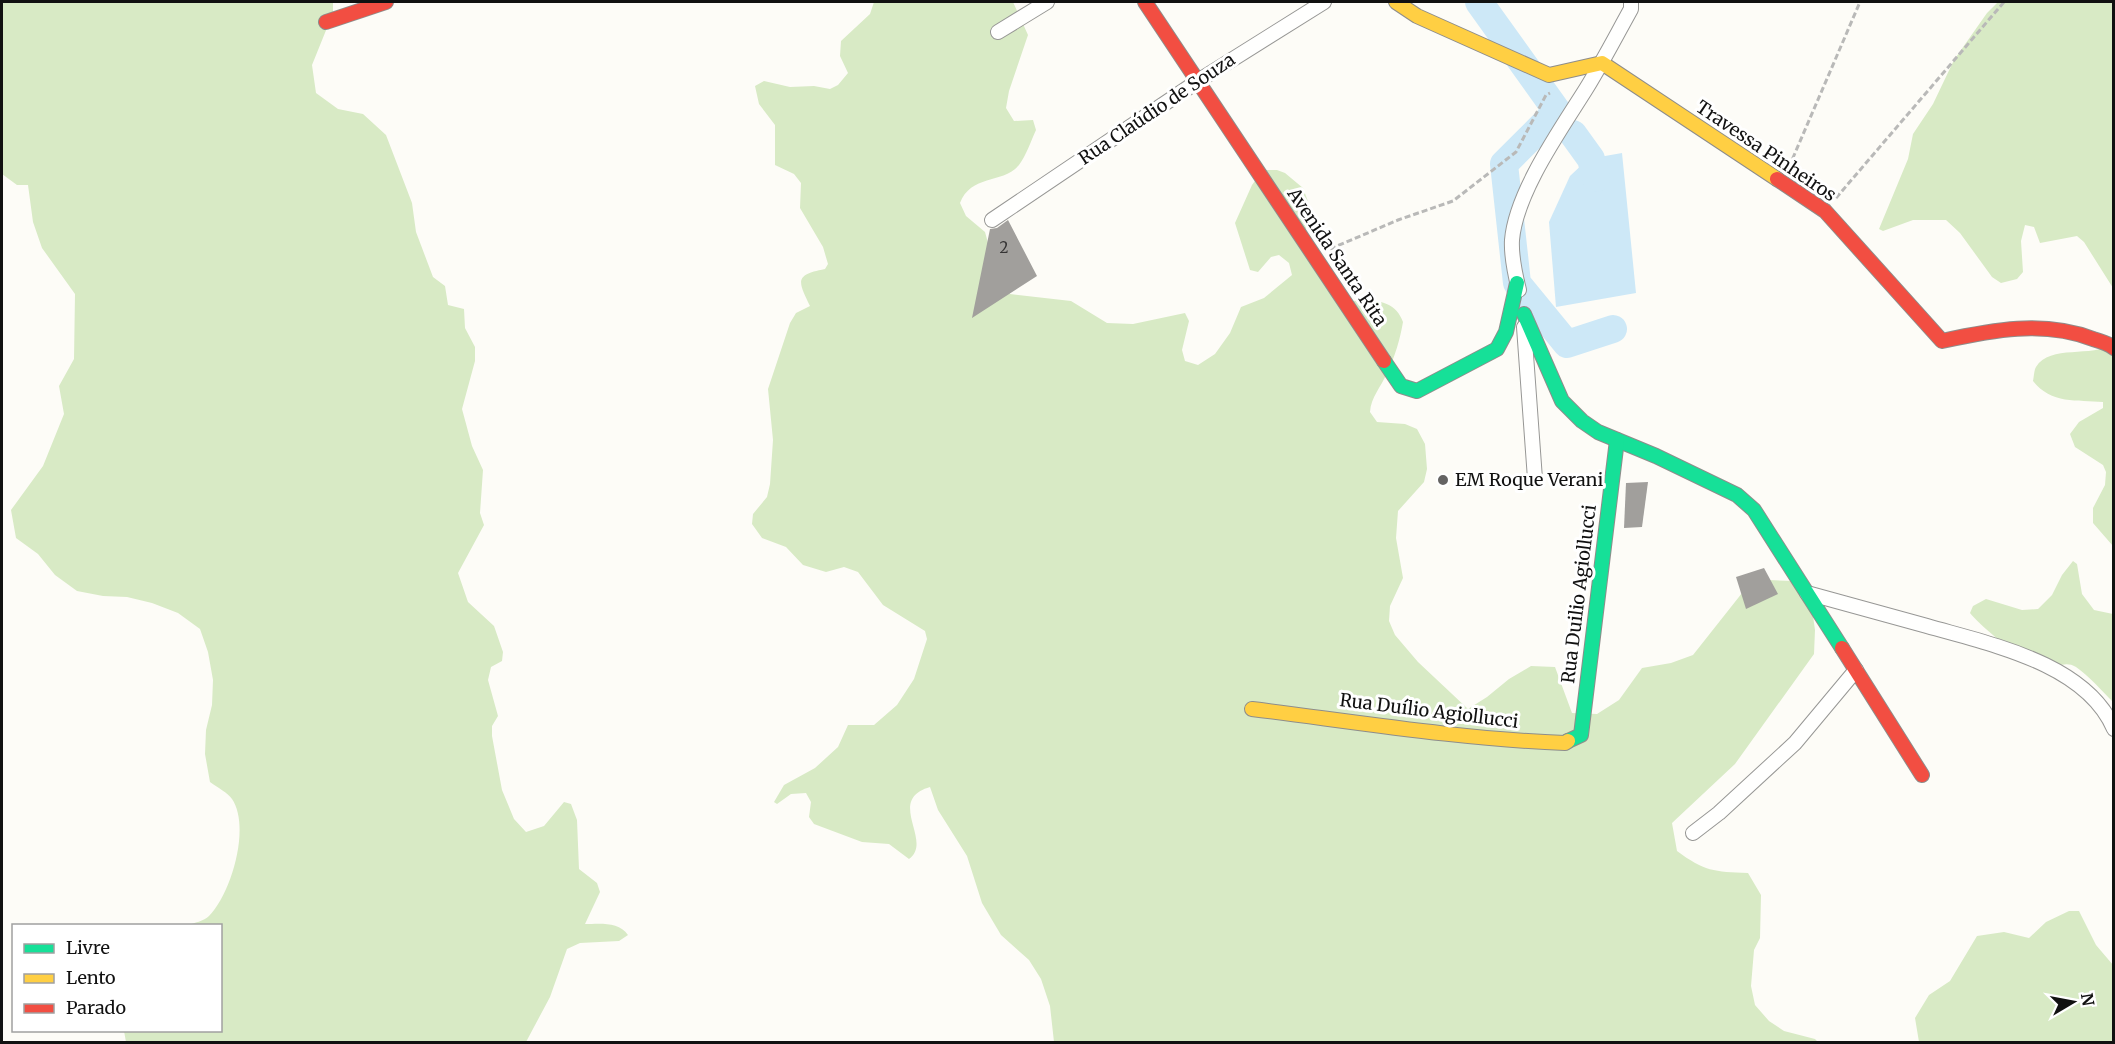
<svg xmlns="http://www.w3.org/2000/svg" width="2115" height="1044" viewBox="0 0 2115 1044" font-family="Merriweather,serif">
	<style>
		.forest { fill: #d8eac5 }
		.water { fill: #cde8f7 }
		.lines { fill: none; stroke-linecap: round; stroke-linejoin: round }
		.river { stroke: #cde8f7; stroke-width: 28 }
		.building { fill: #a19f9c }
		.street-casing { stroke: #979795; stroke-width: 16 }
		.fast-casing { stroke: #8e8d8b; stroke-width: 16 }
		.slow-casing { stroke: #8e8d8b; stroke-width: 16 }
		.jam-casing { stroke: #8e8d8b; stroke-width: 16 }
		.path { stroke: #b9b9b8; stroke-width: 3; stroke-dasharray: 6 3; stroke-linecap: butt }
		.street { stroke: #fffffe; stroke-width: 14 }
		.fast { stroke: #16e098; stroke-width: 14 }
		.slow { stroke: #ffcf43; stroke-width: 14 }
		.jam { stroke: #f24e42; stroke-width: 14 }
		.poi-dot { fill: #646362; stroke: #fff; stroke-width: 2 }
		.labels { text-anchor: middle; stroke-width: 6; stroke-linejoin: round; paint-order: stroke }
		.number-label { font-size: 15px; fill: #353434 }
		.street-label { font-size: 18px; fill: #111; stroke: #fff }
		.poi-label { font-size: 18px; fill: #111; stroke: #fff; text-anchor: start }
	</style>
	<rect width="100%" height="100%" fill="#fdfcf7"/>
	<g class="forest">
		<path d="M 2,2 L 333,2 L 333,13 L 312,65 L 316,93 L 338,109 L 363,114 L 386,135 L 412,203 L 416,232 L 433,277 L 445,286 L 448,305 L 464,309 L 465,328 L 475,347 L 475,361 L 462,409 L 472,446 L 483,470 L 480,513 L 484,525 L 458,573 L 468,602 L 494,626 L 503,652 L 502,661 L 491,667 L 488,680 L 498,716 L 492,726 L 492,736 L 502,790 L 514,819 L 526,832 L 544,826 L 564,802 L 571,804 L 577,820 L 579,869 L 597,883 L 600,892 L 585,924 C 599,924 619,921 628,935 L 619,941 L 580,943 L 567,949 L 550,997 L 526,1042 L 126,1042 L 124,1031 L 220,1030 L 220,926 L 188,925 C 194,923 204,921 209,916 C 231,894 251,827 232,799 C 228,793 217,787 210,782 L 205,754 L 206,730 L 212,705 L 213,680 L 208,652 L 200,629 L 178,613 L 152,603 L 127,597 L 103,596 L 77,591 L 55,575 L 38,554 L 16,538 L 11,510 L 43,466 L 64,414 L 59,386 L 74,359 L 75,294 L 42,248 L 33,222 L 28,185 L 17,185 L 2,174 Z"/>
		<path d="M 874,2 L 1013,2 L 1028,35 L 1009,91 L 1006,108 L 1014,121 L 1033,120 L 1036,130 C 1031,141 1026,156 1019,165 C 1003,184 971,174 960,203 L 966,216 L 985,232 L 997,275 L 1010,294 L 1071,301 L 1107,323 L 1133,324 L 1185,313 L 1189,321 L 1182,350 L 1185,361 L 1198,365 L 1215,354 L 1230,333 L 1241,307 L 1264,298 L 1292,275 L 1289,263 L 1279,255 L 1271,257 L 1258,272 L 1250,270 L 1235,223 L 1252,185 L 1263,170 L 1277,170 L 1285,173 L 1303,188 L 1310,207 L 1303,246 L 1338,302 C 1362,301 1393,294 1403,322 C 1400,339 1395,357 1387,373 C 1381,387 1371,397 1370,412 L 1377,422 L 1405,424 L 1417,429 L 1425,444 L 1427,469 L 1424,482 L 1398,511 L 1396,538 L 1403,578 L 1390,606 L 1389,621 L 1395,635 L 1418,662 L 1468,709 L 1487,697 L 1509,679 L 1531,666 L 1555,667 L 1572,713 L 1597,714 L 1619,700 L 1642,668 L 1671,663 L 1693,655 L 1746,588 L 1768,580 L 1793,581 L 1811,602 L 1815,630 L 1814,654 L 1735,764 L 1672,823 L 1677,851 C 1704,871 1714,872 1748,873 L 1761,895 L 1760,938 L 1754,950 L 1751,986 L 1755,1005 L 1769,1021 L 1784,1031 L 1815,1039 L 1818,1042 L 1054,1042 L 1050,1006 L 1041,979 L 1029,960 L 1001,935 L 982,903 L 967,856 L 938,810 L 930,787 C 885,800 934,841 909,859 L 889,844 L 862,842 L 814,824 L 809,817 L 811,802 L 806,793 L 791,794 L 777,804 L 774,802 L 784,785 L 815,768 L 838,747 L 848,725 L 874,725 L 897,705 L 914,679 L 927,639 L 925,631 L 883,605 L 858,572 L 844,567 L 826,572 L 803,565 L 786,547 L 762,538 L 752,524 L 753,514 L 767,497 L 770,484 L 773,440 L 768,389 L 790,323 L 796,313 L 810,306 C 798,281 794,275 825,269 L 828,264 L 823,247 L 800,208 L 801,183 L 794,174 L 775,165 L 775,125 L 759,104 L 755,86 L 764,81 L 790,87 L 814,86 L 830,89 L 838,85 L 848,73 L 840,56 L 841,41 L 870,14 Z"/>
		<polygon points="1998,2 2113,2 2113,288 2084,242 2077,236 2040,243 2034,227 2025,225 2021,241 2023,272 2017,279 2001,283 1992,277 1960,233 1946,220 1913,220 1883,231 1879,229 1908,159 1913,134 1933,104 1954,60 1987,13"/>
		<path d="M 2113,344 L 2113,546 L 2093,523 L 2093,508 L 2105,485 L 2106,472 L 2103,465 L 2075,447 L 2070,434 L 2079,422 L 2103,408 L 2103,402 C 2077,400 2051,404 2033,381 C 2034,377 2034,370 2036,367 C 2050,344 2092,358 2113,344 Z"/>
		<path d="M 2073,561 L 2077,564 L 2082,594 L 2094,610 L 2113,614 L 2113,702 C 2103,692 2088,675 2076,667 C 2064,660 2056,669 2045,668 C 2029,667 1980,626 1970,613 L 1973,606 L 1986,599 L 2022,610 L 2038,609 L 2052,595 L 2062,575 Z"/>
		<polygon points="2069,911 2079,911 2096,945 2113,965 2113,1042 1919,1042 1915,1018 1929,995 1950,981 1977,936 2004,932 2029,938 2046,922"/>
	</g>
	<polygon class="water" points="1622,153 1636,293 1556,307 1549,222 1570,176 1588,159"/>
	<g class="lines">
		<g class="river">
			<polyline points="1479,2 1557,111 1504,164 1517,283 1567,344 1613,329"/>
			<polyline points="1573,134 1591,159 1596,178"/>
		</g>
	</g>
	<g class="building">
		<polygon points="1008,220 1037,276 972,318 990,229 997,228"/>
		<polygon points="1648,482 1642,527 1624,528 1626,483"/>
		<polygon points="1764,568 1778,594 1746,609 1736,577"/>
	</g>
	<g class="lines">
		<defs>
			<g id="street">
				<polyline points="998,32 1047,2"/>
				<polyline points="992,220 1198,81 1324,2"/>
				<path d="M 1519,290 C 1515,274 1511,257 1512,240 C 1516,192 1561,129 1586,89 C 1602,63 1616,36 1631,9 L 1631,2"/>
				<polyline points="1524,327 1535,479"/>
				<path d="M 1807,593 C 1847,604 1887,615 1927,626 C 1989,644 2086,663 2114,729"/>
				<polyline points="1693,833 1719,813 1795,743 1856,670"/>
			</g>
			<g id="fast">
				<polyline points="1524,314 1562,401 1582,421 1598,432 1656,456 1737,495 1754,510 1842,648"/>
				<polyline points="1384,361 1401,386 1417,391 1497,349 1506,332 1517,283"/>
				<polyline points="1568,741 1581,735 1617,440"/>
			</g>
			<g id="slow">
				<polyline points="1396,2 1417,16 1549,75 1602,63 1777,179"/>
				<path d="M 1252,709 C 1356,722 1460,739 1565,743 L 1568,741"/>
			</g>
			<g id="jam">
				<polyline points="1145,2 1384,361"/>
				<polyline points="326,22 386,2"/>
				<path d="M 1777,179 L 1825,211 L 1942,341 C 1992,330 2043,320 2093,339 C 2100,341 2108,343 2114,348"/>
				<polyline points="1842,648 1922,775"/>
			</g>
		</defs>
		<use href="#street" class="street-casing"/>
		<use href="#fast" class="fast-casing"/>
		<use href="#slow" class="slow-casing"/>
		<use href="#jam" class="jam-casing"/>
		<g class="path">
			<polyline points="1789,167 1860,2"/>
			<polyline points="1836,198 2004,2"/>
			<polyline points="1330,249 1398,220 1453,201 1516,152 1546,95 1550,93"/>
		</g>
		<use href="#street" class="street"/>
		<use href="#fast" class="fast"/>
		<use href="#slow" class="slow"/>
		<use href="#jam" class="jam"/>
	</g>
	<circle class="poi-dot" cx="1443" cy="480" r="6"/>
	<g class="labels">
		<g class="number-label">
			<text x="1004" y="253">2</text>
		</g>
		<g class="street-label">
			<text transform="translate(1157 109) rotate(-34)" y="6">Rua Claúdio de Souza</text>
			<text transform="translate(1766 151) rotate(34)" y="6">Travessa Pinheiros</text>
			<text transform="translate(1337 257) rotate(56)" y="6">Avenida Santa Rita</text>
			<text transform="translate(1579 594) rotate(-83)" y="6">Rua Duilio Agiollucci</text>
			<text transform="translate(1429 711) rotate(7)" y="6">Rua Duílio Agiollucci</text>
		</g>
		<g class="poi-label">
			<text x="1455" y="486">EM Roque Verani</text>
		</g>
	</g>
	<rect width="2115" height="1044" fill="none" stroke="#111111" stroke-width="6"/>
	<rect x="12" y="924" width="210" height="108" fill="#ffffff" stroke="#a0a0a0" stroke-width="1.5"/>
	<rect x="24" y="944" width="30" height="9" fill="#16e098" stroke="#a0a0a0" stroke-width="1.5"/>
	<text x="66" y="954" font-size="18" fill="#111111">Livre</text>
	<rect x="24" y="974" width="30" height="9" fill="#ffcf43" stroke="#a0a0a0" stroke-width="1.5"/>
	<text x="66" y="984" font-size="18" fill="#111111">Lento</text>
	<rect x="24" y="1004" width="30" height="9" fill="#f24e42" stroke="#a0a0a0" stroke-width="1.5"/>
	<text x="66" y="1014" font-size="18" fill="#111111">Parado</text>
	<g transform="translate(2073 1002) rotate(80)" stroke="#ffffff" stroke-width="4.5" paint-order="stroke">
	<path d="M0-4.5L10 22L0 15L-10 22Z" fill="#111111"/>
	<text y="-9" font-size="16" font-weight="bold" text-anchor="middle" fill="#111111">N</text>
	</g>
</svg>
